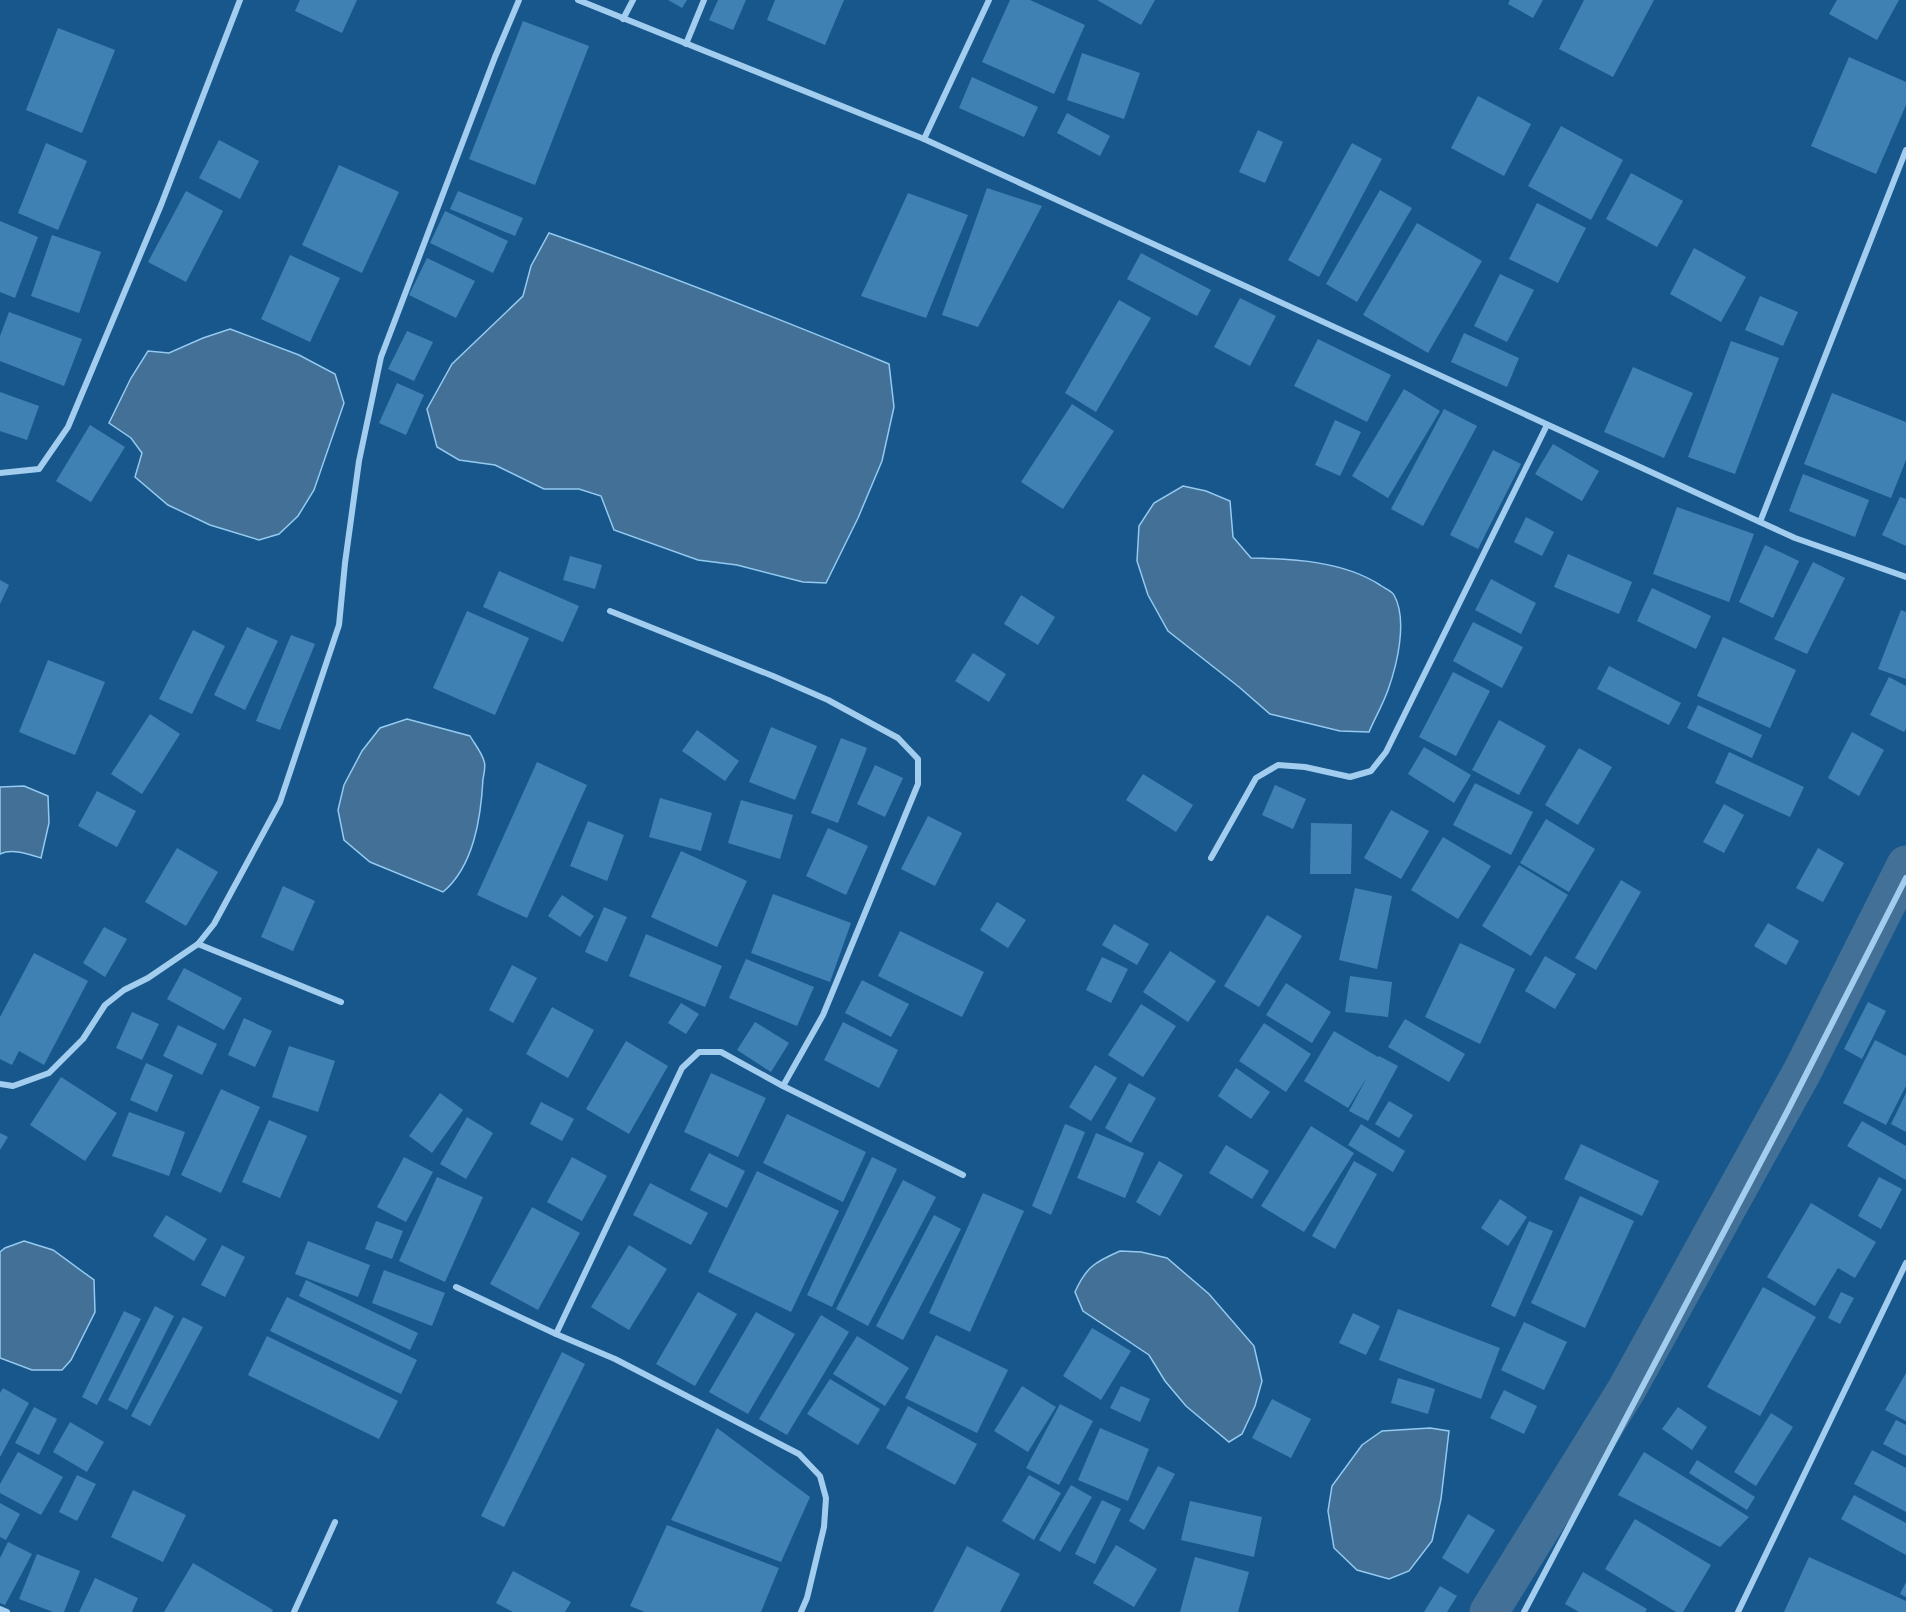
<svg xmlns="http://www.w3.org/2000/svg" width="1906" height="1612" viewBox="0 0 1906 1612" font-family="Signika,sans-serif">
	<style>
		.water { fill: #427096; stroke: #94caf1; stroke-width: 1.5 }
		.lines { fill: none; stroke-linecap: round; stroke-linejoin: round }
		.canal { stroke: #427096; stroke-width: 39 }
		.building { fill: #4081b4 }
		.minor { stroke: #a2cdee; stroke-width: 6 }
	</style>
	<rect width="100%" height="100%" fill="#18578c"/>
	<g class="water">
		<path d="M 549,233 C 664,273 777,318 889,364 L 894,407 L 882,461 L 858,518 L 826,583 L 803,582 L 737,565 L 698,560 L 614,530 L 601,496 L 579,489 L 544,489 L 495,465 L 459,460 L 437,447 L 427,409 L 452,364 L 523,296 L 531,266 Z"/>
		<polygon points="230,329 299,355 335,374 344,403 314,490 298,516 279,534 259,540 210,525 168,505 135,477 142,453 131,438 109,423 131,378 148,351 169,353 203,338"/>
		<path d="M 1183,486 L 1206,491 L 1230,501 L 1233,537 L 1251,558 C 1294,559 1343,561 1380,585 C 1384,588 1392,591 1394,595 C 1408,620 1397,665 1388,690 C 1383,704 1375,718 1369,732 L 1340,731 L 1270,714 L 1239,687 L 1168,631 L 1148,595 L 1137,561 L 1139,526 L 1154,503 Z"/>
		<path d="M 407,719 L 470,736 C 474,743 482,753 484,761 C 486,766 484,774 483,779 C 481,817 474,866 443,892 L 370,862 L 344,840 L 338,810 L 344,785 L 362,751 L 380,728 Z"/>
		<path d="M 24,786 L 48,796 L 49,823 L 41,858 C 29,854 12,848 0,854 L 0,787 Z"/>
		<polygon points="24,1241 53,1250 94,1280 95,1312 71,1360 62,1370 32,1370 0,1358 0,1252 5,1248"/>
		<path d="M 1120,1251 L 1141,1252 L 1167,1258 L 1209,1294 L 1254,1346 L 1262,1381 L 1255,1406 L 1242,1434 L 1229,1442 L 1186,1406 L 1165,1381 L 1149,1355 L 1083,1311 L 1075,1292 C 1086,1267 1095,1262 1120,1251 Z"/>
		<polygon points="1430,1428 1449,1431 1441,1499 1432,1541 1409,1571 1389,1579 1357,1570 1334,1548 1328,1511 1332,1486 1362,1445 1382,1431"/>
	</g>
	<g class="lines">
		<polyline class="canal" points="1489,1612 1627,1389 1803,1070 1906,865"/>
	</g>
	<g class="building">
		<polygon points="300,0 357,0 342,33 295,11"/>
		<polygon points="668,0 687,0 682,8"/>
		<polygon points="718,0 746,0 733,30 709,20"/>
		<polygon points="775,0 844,0 825,45 767,20"/>
		<polygon points="1010,0 1030,0 1085,25 1054,94 982,62"/>
		<polygon points="1097,0 1155,0 1141,25"/>
		<polygon points="1510,0 1543,0 1533,18 1508,4"/>
		<polygon points="1584,0 1654,0 1613,77 1559,49"/>
		<polygon points="1837,0 1899,0 1877,40 1829,14"/>
		<polygon points="523,21 589,46 535,185 469,159"/>
		<polygon points="58,28 115,50 82,133 26,110"/>
		<polygon points="1082,53 1140,73 1124,119 1067,100"/>
		<polygon points="1849,57 1906,82 1906,105 1876,174 1811,146"/>
		<polygon points="972,77 1038,107 1024,137 959,108"/>
		<polygon points="1478,96 1531,124 1504,176 1451,148"/>
		<polygon points="1067,113 1110,136 1100,156 1057,133"/>
		<polygon points="1561,126 1623,160 1591,220 1528,186"/>
		<polygon points="1258,130 1283,142 1265,183 1239,172"/>
		<polygon points="219,140 259,161 240,199 199,178"/>
		<polygon points="46,143 87,161 58,230 18,213"/>
		<polygon points="1352,143 1382,159 1319,277 1288,260"/>
		<polygon points="339,165 399,192 362,273 302,245"/>
		<polygon points="1631,173 1683,201 1657,247 1606,219"/>
		<polygon points="987,188 1042,206 978,327 942,315"/>
		<polygon points="1380,190 1412,208 1357,302 1326,284"/>
		<polygon points="186,191 223,211 186,282 148,262"/>
		<polygon points="458,191 523,218 515,236 450,209"/>
		<polygon points="908,193 968,215 926,318 861,296"/>
		<polygon points="1537,203 1586,228 1558,283 1509,259"/>
		<polygon points="445,211 508,241 493,273 430,243"/>
		<polygon points="0,221 38,237 15,298 0,292"/>
		<polygon points="1417,223 1482,261 1428,353 1363,315"/>
		<polygon points="52,235 101,252 79,313 31,296"/>
		<polygon points="1694,248 1746,277 1721,322 1670,294"/>
		<polygon points="1141,253 1211,290 1197,316 1127,279"/>
		<polygon points="290,255 340,278 310,342 261,319"/>
		<polygon points="427,258 475,281 456,318 409,295"/>
		<polygon points="1500,274 1534,290 1507,342 1474,326"/>
		<polygon points="1760,296 1798,312 1783,346 1745,330"/>
		<polygon points="1240,298 1276,316 1250,366 1214,347"/>
		<polygon points="1119,300 1151,318 1096,412 1065,393"/>
		<polygon points="9,312 82,339 64,386 0,361 0,336"/>
		<polygon points="407,331 433,342 414,381 388,369"/>
		<polygon points="1464,333 1519,358 1507,387 1451,362"/>
		<polygon points="1318,339 1391,375 1367,422 1294,386"/>
		<polygon points="1731,341 1779,358 1735,474 1688,457"/>
		<polygon points="1633,367 1693,393 1664,458 1604,432"/>
		<polygon points="397,383 424,395 406,435 379,423"/>
		<polygon points="1404,389 1440,411 1388,498 1352,476"/>
		<polygon points="0,392 39,406 27,440 0,431"/>
		<polygon points="1832,393 1906,422 1906,460 1891,498 1804,464"/>
		<polygon points="1072,404 1114,431 1063,509 1021,482"/>
		<polygon points="1444,409 1477,426 1423,526 1391,509"/>
		<polygon points="1335,420 1361,432 1340,476 1315,465"/>
		<polygon points="90,425 125,447 91,502 56,481"/>
		<polygon points="1553,444 1599,471 1582,501 1535,474"/>
		<polygon points="1493,450 1521,464 1478,549 1450,535"/>
		<polygon points="1803,474 1869,500 1855,537 1789,511"/>
		<polygon points="1900,497 1906,499 1906,546 1882,535"/>
		<polygon points="1677,507 1754,534 1729,602 1653,574"/>
		<polygon points="1526,517 1554,532 1542,556 1514,542"/>
		<polygon points="1765,545 1799,561 1773,618 1739,602"/>
		<polygon points="1568,554 1632,582 1619,614 1554,587"/>
		<polygon points="570,556 602,565 595,589 563,580"/>
		<polygon points="1813,562 1845,578 1807,654 1774,639"/>
		<polygon points="499,571 579,606 563,642 483,607"/>
		<polygon points="1491,579 1536,603 1521,634 1475,610"/>
		<polygon points="0,580 9,585 0,604"/>
		<polygon points="1652,588 1711,616 1696,649 1637,621"/>
		<polygon points="1021,595 1055,617 1038,645 1004,624"/>
		<polygon points="1901,610 1906,612 1906,679 1878,669"/>
		<polygon points="467,611 529,638 495,715 433,688"/>
		<polygon points="1473,622 1523,647 1502,688 1453,661"/>
		<polygon points="247,627 278,641 245,710 214,695"/>
		<polygon points="193,630 225,646 192,714 159,699"/>
		<polygon points="291,635 315,644 280,730 256,721"/>
		<polygon points="1723,637 1796,670 1770,728 1697,696"/>
		<polygon points="973,653 1006,674 989,702 955,681"/>
		<polygon points="48,660 105,682 75,755 19,732"/>
		<polygon points="1609,666 1681,703 1669,725 1597,689"/>
		<polygon points="1453,672 1490,691 1456,756 1419,737"/>
		<polygon points="1889,677 1906,686 1906,729 1904,732 1870,715"/>
		<polygon points="1698,705 1762,735 1752,758 1687,728"/>
		<polygon points="150,714 180,734 142,794 111,774"/>
		<polygon points="1499,720 1546,746 1519,795 1472,770"/>
		<polygon points="771,727 817,746 795,800 749,782"/>
		<polygon points="697,730 739,761 725,781 682,751"/>
		<polygon points="1852,732 1884,750 1859,796 1828,778"/>
		<polygon points="841,738 867,748 838,823 811,813"/>
		<polygon points="1424,747 1471,775 1454,803 1408,774"/>
		<polygon points="1579,748 1612,767 1578,825 1545,805"/>
		<polygon points="1729,752 1804,787 1790,817 1715,783"/>
		<polygon points="537,762 587,785 527,918 477,895"/>
		<polygon points="875,765 903,778 885,817 857,804"/>
		<polygon points="1143,774 1193,805 1176,832 1126,800"/>
		<polygon points="1475,783 1533,812 1511,855 1453,825"/>
		<polygon points="1275,785 1306,799 1293,829 1262,815"/>
		<polygon points="97,791 136,811 117,847 78,826"/>
		<polygon points="660,798 712,813 701,851 649,837"/>
		<polygon points="741,800 793,815 780,859 728,843"/>
		<polygon points="1724,804 1744,815 1724,853 1703,842"/>
		<polygon points="1391,810 1429,831 1401,879 1364,858"/>
		<polygon points="928,816 962,833 935,886 901,869"/>
		<polygon points="1546,819 1595,849 1569,892 1520,863"/>
		<polygon points="588,821 624,835 607,881 570,866"/>
		<polygon points="1311,823 1352,824 1351,874 1310,874"/>
		<polygon points="828,828 868,846 846,895 806,876"/>
		<polygon points="1443,837 1491,866 1458,919 1411,890"/>
		<polygon points="177,848 218,872 186,926 145,902"/>
		<polygon points="1818,848 1844,863 1823,902 1796,888"/>
		<polygon points="681,851 747,881 717,947 651,917"/>
		<polygon points="1519,865 1568,895 1531,956 1482,926"/>
		<polygon points="1621,880 1641,892 1596,970 1575,958"/>
		<polygon points="283,886 315,901 293,951 261,937"/>
		<polygon points="1355,888 1392,896 1377,969 1339,960"/>
		<polygon points="773,894 851,923 830,982 751,953"/>
		<polygon points="562,895 594,916 580,937 548,916"/>
		<polygon points="997,902 1026,920 1008,948 980,930"/>
		<polygon points="604,907 627,917 607,962 585,952"/>
		<polygon points="1267,915 1302,936 1259,1007 1224,986"/>
		<polygon points="1768,923 1799,941 1786,965 1754,946"/>
		<polygon points="1114,924 1149,944 1137,965 1102,945"/>
		<polygon points="104,927 127,939 105,977 83,963"/>
		<polygon points="900,931 984,972 962,1017 878,976"/>
		<polygon points="646,934 722,966 705,1007 629,976"/>
		<polygon points="1460,943 1515,969 1480,1044 1425,1017"/>
		<polygon points="1170,951 1216,981 1188,1022 1143,992"/>
		<polygon points="34,953 88,981 44,1065 19,1051 12,1065 0,1059 0,1017"/>
		<polygon points="1545,956 1576,974 1555,1009 1525,991"/>
		<polygon points="1102,957 1128,969 1111,1003 1086,990"/>
		<polygon points="746,959 814,987 797,1026 729,998"/>
		<polygon points="512,965 537,978 513,1023 489,1010"/>
		<polygon points="184,968 242,998 224,1030 167,999"/>
		<polygon points="1350,976 1392,982 1388,1017 1345,1012"/>
		<polygon points="862,980 909,1004 891,1037 845,1013"/>
		<polygon points="1286,983 1331,1012 1312,1043 1266,1015"/>
		<polygon points="1868,1002 1886,1011 1862,1059 1844,1049"/>
		<polygon points="681,1003 699,1014 686,1034 668,1023"/>
		<polygon points="1141,1004 1176,1026 1143,1077 1108,1055"/>
		<polygon points="552,1007 594,1030 568,1078 526,1054"/>
		<polygon points="132,1012 159,1024 142,1060 116,1048"/>
		<polygon points="244,1018 272,1031 255,1067 228,1055"/>
		<polygon points="1405,1019 1465,1054 1449,1082 1388,1047"/>
		<polygon points="755,1022 789,1043 771,1072 737,1050"/>
		<polygon points="843,1022 898,1050 879,1088 824,1060"/>
		<polygon points="1264,1023 1311,1054 1286,1092 1239,1061"/>
		<polygon points="178,1025 217,1044 202,1075 163,1056"/>
		<polygon points="1334,1031 1378,1057 1379,1056 1398,1066 1368,1121 1349,1111 1367,1077 1348,1108 1304,1081"/>
		<polygon points="1875,1040 1906,1056 1906,1086 1886,1125 1843,1103"/>
		<polygon points="626,1041 668,1066 629,1134 586,1109"/>
		<polygon points="289,1046 335,1061 318,1112 272,1097"/>
		<polygon points="146,1063 173,1075 157,1112 130,1100"/>
		<polygon points="1095,1065 1117,1078 1091,1121 1069,1107"/>
		<polygon points="1236,1068 1270,1092 1251,1119 1218,1096"/>
		<polygon points="711,1073 766,1098 738,1157 684,1132"/>
		<polygon points="61,1077 117,1113 85,1161 30,1125"/>
		<polygon points="1129,1083 1156,1098 1131,1143 1105,1128"/>
		<polygon points="221,1089 260,1107 221,1193 181,1175"/>
		<polygon points="440,1093 463,1110 432,1153 409,1136"/>
		<polygon points="1906,1093 1906,1132 1891,1124"/>
		<polygon points="1389,1101 1413,1115 1399,1138 1375,1124"/>
		<polygon points="541,1102 574,1119 562,1141 530,1124"/>
		<polygon points="129,1112 185,1132 169,1176 112,1156"/>
		<polygon points="787,1114 866,1152 843,1202 763,1163"/>
		<polygon points="467,1117 493,1133 466,1179 440,1164"/>
		<polygon points="269,1120 307,1136 280,1198 242,1182"/>
		<polygon points="1862,1121 1906,1146 1906,1180 1847,1146"/>
		<polygon points="1065,1124 1085,1132 1051,1215 1032,1206"/>
		<polygon points="1361,1124 1405,1151 1393,1172 1348,1145"/>
		<polygon points="1311,1126 1354,1153 1304,1232 1261,1206"/>
		<polygon points="0,1133 8,1137 0,1150"/>
		<polygon points="1096,1133 1144,1153 1125,1198 1077,1178"/>
		<polygon points="1581,1144 1659,1181 1642,1216 1564,1179"/>
		<polygon points="1226,1145 1269,1171 1252,1199 1209,1173"/>
		<polygon points="709,1153 745,1171 727,1208 690,1190"/>
		<polygon points="404,1157 433,1172 406,1222 377,1207"/>
		<polygon points="572,1157 607,1176 582,1221 547,1202"/>
		<polygon points="872,1157 897,1169 832,1307 807,1295"/>
		<polygon points="1159,1161 1183,1175 1160,1216 1136,1202"/>
		<polygon points="1354,1161 1377,1174 1335,1249 1312,1236"/>
		<polygon points="757,1171 839,1211 791,1312 708,1272"/>
		<polygon points="437,1177 483,1197 445,1282 399,1261"/>
		<polygon points="1879,1177 1902,1189 1881,1229 1858,1216"/>
		<polygon points="903,1180 936,1197 868,1326 836,1309"/>
		<polygon points="650,1183 708,1213 691,1245 633,1215"/>
		<polygon points="983,1193 1024,1211 970,1332 929,1313"/>
		<polygon points="1580,1196 1634,1221 1585,1328 1531,1303"/>
		<polygon points="1500,1199 1527,1217 1508,1246 1481,1228"/>
		<polygon points="1811,1203 1876,1242 1855,1278 1838,1268 1815,1306 1767,1277"/>
		<polygon points="532,1207 580,1233 538,1310 490,1284"/>
		<polygon points="166,1215 207,1239 194,1261 153,1236"/>
		<polygon points="934,1215 961,1229 903,1340 876,1326"/>
		<polygon points="376,1221 403,1231 392,1259 365,1249"/>
		<polygon points="1529,1221 1553,1231 1515,1317 1491,1306"/>
		<polygon points="308,1241 370,1265 358,1297 295,1274"/>
		<polygon points="222,1245 245,1257 225,1297 201,1285"/>
		<polygon points="629,1245 667,1269 629,1330 591,1307"/>
		<polygon points="384,1270 445,1293 432,1326 372,1303"/>
		<polygon points="306,1280 418,1333 410,1350 299,1296"/>
		<polygon points="1763,1287 1816,1317 1760,1416 1707,1387"/>
		<polygon points="698,1292 737,1314 695,1386 656,1364"/>
		<polygon points="1841,1292 1854,1298 1840,1324 1828,1318"/>
		<polygon points="287,1297 417,1360 401,1394 270,1331"/>
		<polygon points="155,1306 174,1316 127,1410 108,1400"/>
		<polygon points="1398,1309 1500,1348 1481,1399 1379,1360"/>
		<polygon points="124,1311 141,1319 97,1405 82,1397"/>
		<polygon points="756,1312 795,1334 748,1414 709,1392"/>
		<polygon points="1353,1313 1380,1326 1366,1355 1339,1343"/>
		<polygon points="821,1315 849,1332 787,1435 759,1419"/>
		<polygon points="183,1317 203,1327 150,1426 131,1416"/>
		<polygon points="1524,1322 1567,1342 1544,1390 1501,1370"/>
		<polygon points="1092,1328 1131,1351 1101,1400 1063,1376"/>
		<polygon points="936,1335 1008,1370 977,1433 905,1398"/>
		<polygon points="267,1336 398,1401 379,1439 248,1375"/>
		<polygon points="857,1336 909,1368 885,1406 833,1374"/>
		<polygon points="562,1352 585,1364 504,1527 481,1516"/>
		<polygon points="1906,1373 1906,1421 1885,1410"/>
		<polygon points="1398,1378 1435,1389 1428,1414 1391,1403"/>
		<polygon points="830,1379 880,1409 858,1445 807,1414"/>
		<polygon points="1022,1386 1056,1407 1028,1452 994,1431"/>
		<polygon points="1121,1386 1150,1399 1140,1422 1110,1408"/>
		<polygon points="3,1388 29,1403 0,1457 0,1393"/>
		<polygon points="1504,1390 1537,1406 1524,1434 1490,1418"/>
		<polygon points="1272,1399 1311,1419 1291,1458 1252,1438"/>
		<polygon points="1060,1404 1093,1421 1059,1485 1026,1468"/>
		<polygon points="908,1406 977,1444 955,1485 886,1448"/>
		<polygon points="34,1407 57,1419 39,1455 15,1443"/>
		<polygon points="1678,1407 1707,1427 1692,1450 1662,1429"/>
		<polygon points="1771,1413 1793,1427 1756,1486 1734,1472"/>
		<polygon points="1896,1420 1906,1425 1906,1456 1883,1444"/>
		<polygon points="70,1422 104,1442 87,1472 53,1452"/>
		<polygon points="717,1428 810,1497 781,1562 671,1520"/>
		<polygon points="1100,1428 1149,1449 1128,1501 1078,1480"/>
		<polygon points="1872,1450 1906,1468 1906,1512 1854,1484"/>
		<polygon points="18,1452 63,1477 41,1515 0,1493 0,1484"/>
		<polygon points="1644,1452 1749,1517 1720,1547 1618,1495"/>
		<polygon points="1697,1460 1755,1497 1747,1510 1689,1473"/>
		<polygon points="1158,1466 1175,1474 1144,1530 1129,1521"/>
		<polygon points="77,1475 96,1484 77,1521 59,1512"/>
		<polygon points="1029,1475 1061,1493 1034,1540 1002,1521"/>
		<polygon points="1071,1485 1092,1497 1060,1552 1039,1540"/>
		<polygon points="133,1490 186,1515 163,1562 111,1537"/>
		<polygon points="1854,1495 1906,1523 1906,1555 1841,1519"/>
		<polygon points="1102,1500 1121,1509 1095,1564 1075,1554"/>
		<polygon points="1190,1501 1262,1517 1254,1557 1181,1540"/>
		<polygon points="0,1503 20,1514 6,1540 0,1537"/>
		<polygon points="1468,1514 1495,1530 1468,1574 1442,1558"/>
		<polygon points="1635,1519 1711,1565 1683,1612 1676,1612 1605,1569"/>
		<polygon points="667,1525 779,1568 761,1612 645,1612 630,1606"/>
		<polygon points="8,1542 32,1554 5,1605 0,1603 0,1558"/>
		<polygon points="1116,1545 1157,1569 1134,1607 1093,1583"/>
		<polygon points="967,1546 1020,1574 1000,1612 933,1612"/>
		<polygon points="37,1554 80,1571 64,1612 53,1612 19,1599"/>
		<polygon points="1195,1557 1249,1572 1238,1612 1180,1612"/>
		<polygon points="1809,1557 1906,1601 1906,1612 1784,1612"/>
		<polygon points="193,1563 273,1610 272,1612 164,1612"/>
		<polygon points="513,1571 571,1602 565,1612 513,1612 496,1603"/>
		<polygon points="1583,1572 1647,1609 1645,1612 1579,1612 1565,1604"/>
		<polygon points="95,1578 138,1598 132,1612 79,1612"/>
		<polygon points="1906,1582 1906,1597 1900,1594"/>
		<polygon points="1440,1586 1457,1596 1447,1612 1424,1612"/>
	</g>
	<g class="lines">
		<g class="minor">
			<polyline points="578,0 924,139 1795,538 1906,577"/>
			<polyline points="623,19 633,0"/>
			<polyline points="686,44 704,0"/>
			<polyline points="924,139 989,0"/>
			<polyline points="0,473 39,469 68,427 161,205 240,0"/>
			<polyline points="1760,522 1906,150"/>
			<polyline points="610,611 773,676 828,700 898,738 918,759 918,784 823,1015 783,1086"/>
			<polyline points="1211,858 1256,778 1278,765 1305,767 1350,777 1371,771 1386,752 1547,425"/>
			<polyline points="198,944 341,1002"/>
			<polyline points="0,1084 13,1086 49,1073 83,1039 105,1005 124,990 148,978 198,944 214,924 280,802 339,625 345,563 359,461 381,357 495,57 519,0"/>
			<polyline points="456,1287 556,1334 615,1359 799,1454 820,1476 826,1498 824,1527 807,1598 801,1612"/>
			<polyline points="556,1334 682,1068 699,1052 721,1052 783,1086 963,1175"/>
			<polyline points="0,1609 7,1612"/>
			<polyline points="294,1612 335,1522"/>
			<polyline points="1524,1612 1788,1110 1906,878"/>
			<polyline points="1738,1612 1906,1263"/>
		</g>
	</g>
</svg>
